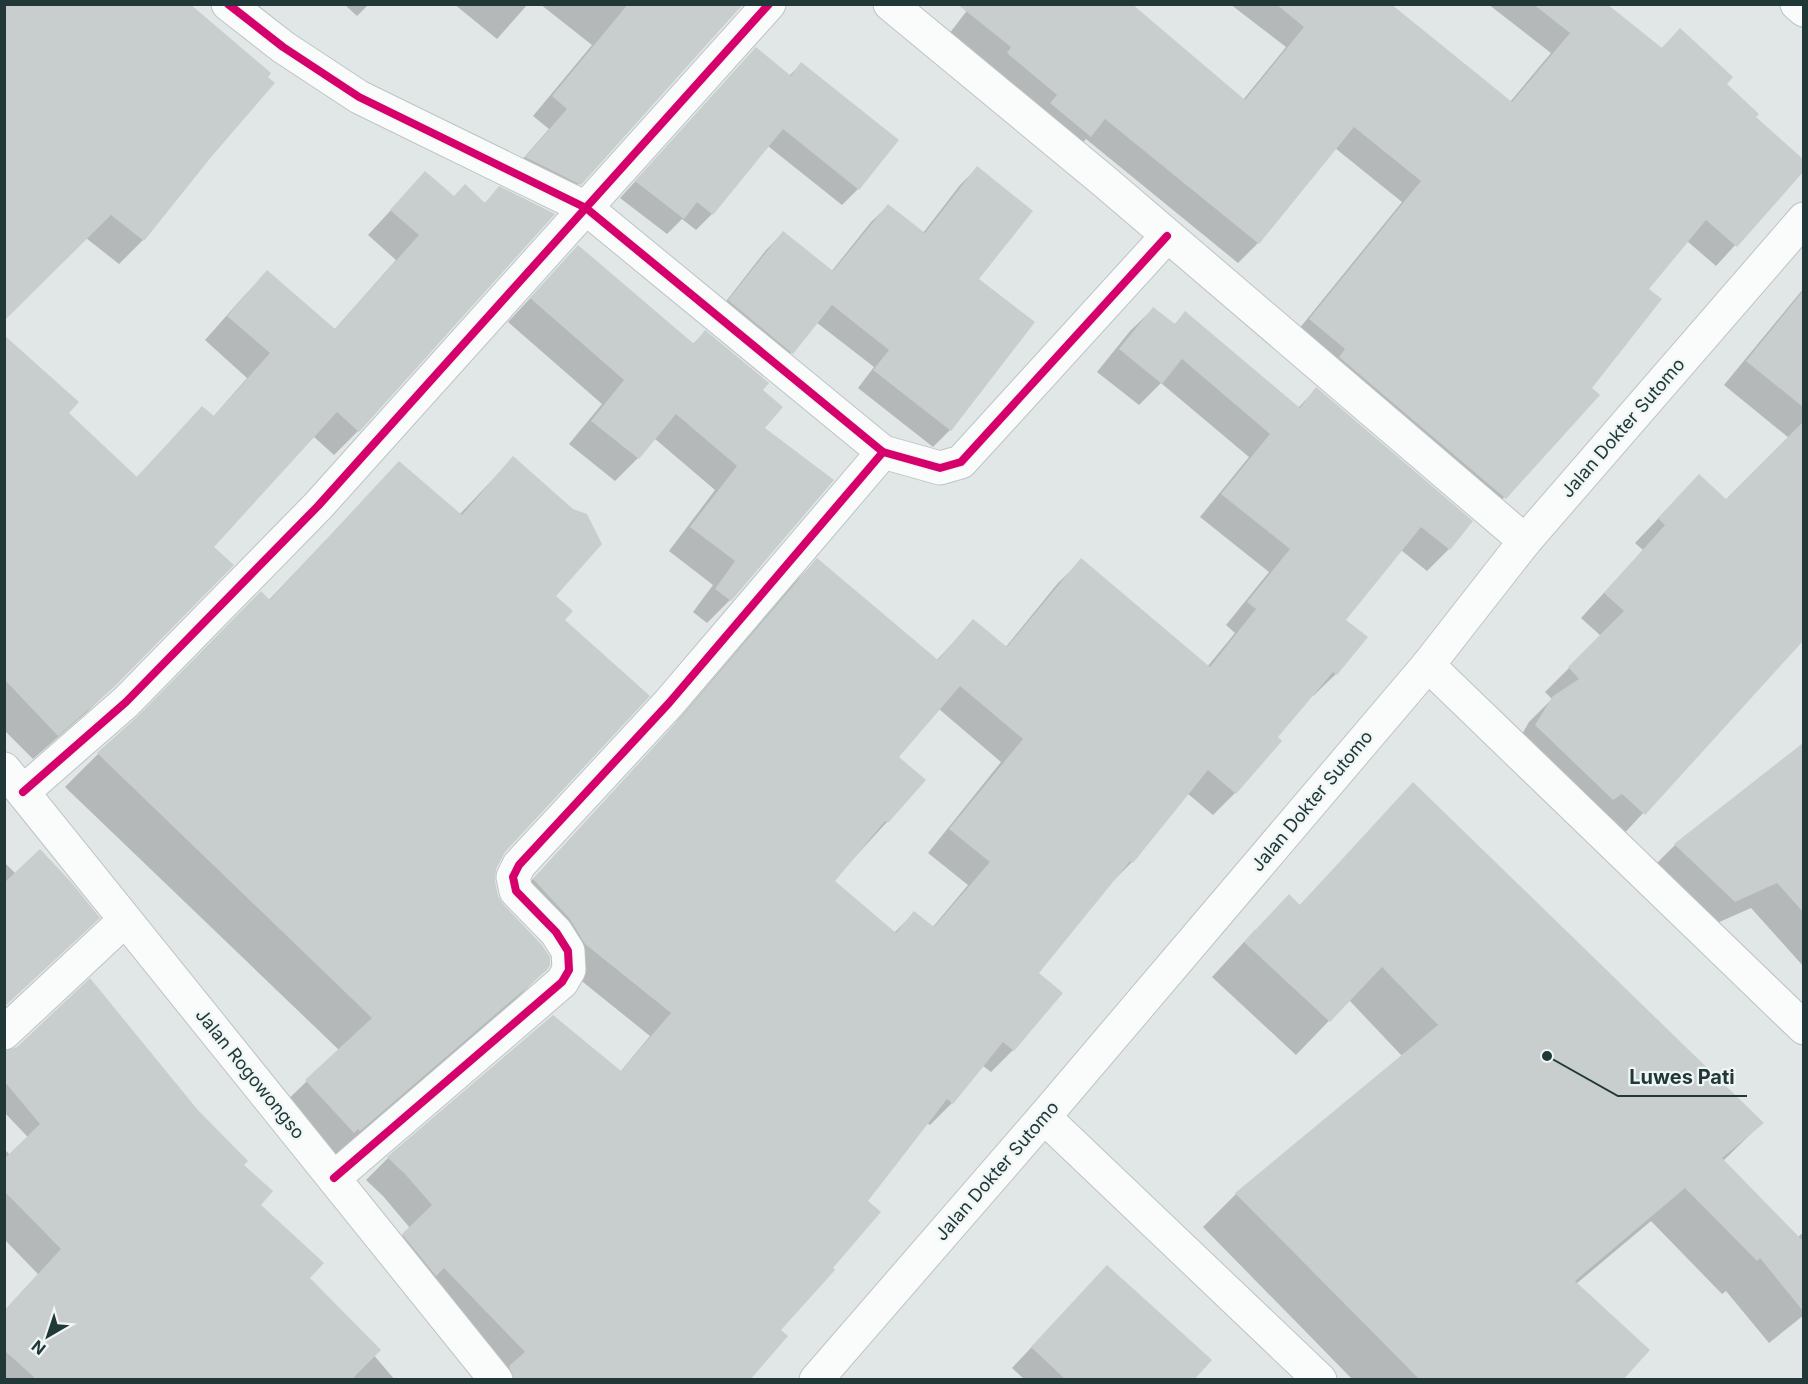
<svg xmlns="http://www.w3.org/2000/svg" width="1808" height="1384" viewBox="0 0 1808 1384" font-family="Inter,sans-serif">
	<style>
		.shadow { fill: #0003; fill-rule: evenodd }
		.building { fill: #c8cecd; fill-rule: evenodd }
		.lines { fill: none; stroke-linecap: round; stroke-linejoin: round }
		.minor-casing { stroke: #bec3c3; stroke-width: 35 }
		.tertiary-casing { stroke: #bec3c3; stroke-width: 35 }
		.secondary-casing { stroke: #bdc4c3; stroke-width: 35 }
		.minor { stroke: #fafbfb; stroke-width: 33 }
		.tertiary { stroke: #fafbfb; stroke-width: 33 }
		.secondary { stroke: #fafbfb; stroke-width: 33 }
		.cycleway-casing { stroke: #eff6f5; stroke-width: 11 }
		.cycleway { stroke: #d6006c; stroke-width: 8 }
		.labels { text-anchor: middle; stroke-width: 4.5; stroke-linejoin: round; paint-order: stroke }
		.street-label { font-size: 18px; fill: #213838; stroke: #eff6f5 }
		.leader { fill: none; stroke: #213838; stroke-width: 2 }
		.callout-dot { fill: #213838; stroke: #eff6f5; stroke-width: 2 }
		.callout-label { font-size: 20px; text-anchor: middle; font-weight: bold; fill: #213838; stroke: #eff6f5; stroke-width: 4.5; stroke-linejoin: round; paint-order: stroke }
	</style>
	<rect width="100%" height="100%" fill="#e1e7e6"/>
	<g class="shadow">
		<polygon points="4,4 210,155 143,240 119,264 86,238"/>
		<polygon points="344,4 369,4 357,16"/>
		<polygon points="454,4 528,4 497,39"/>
		<polygon points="540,4 747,4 742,5 561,203 507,177 549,129 533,116 592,45"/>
		<polygon points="1230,4 1388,4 1510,102 1551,53 1488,4 1604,4 1661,49 1680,30 1754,117 1804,161 1804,170 1716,266 1687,241 1647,289 1590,388 1598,395 1485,518 1290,340 1402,202 1335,148 1258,243 1238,263 1086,139 1070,156 949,34 969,8 1243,100 1286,47"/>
		<polygon points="756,49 789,76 801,64 858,189 842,205 768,146 712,214 696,230 682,219 667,234 620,198"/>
		<polygon points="977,168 977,279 1033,322 950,430 933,447 858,388 874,367 816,322 792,352 775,369 713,318 766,250 783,233 831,272 871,222 888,206 923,233 960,185"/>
		<polygon points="425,173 454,197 484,204 499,188 358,431 334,455 313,436 212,547 112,687 87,712 33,759 4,730 4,384 67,413 136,478 202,408 213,417 247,378 205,340 244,296 268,272 334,330 396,260 368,235"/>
		<polygon points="578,247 692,345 705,332 761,390 763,428 832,480 730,600 707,623 693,612 713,585 669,551 715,490 654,438 638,458 615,481 569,444 602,404 508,322"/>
		<polygon points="1804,288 1804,639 1620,838 1513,750 1529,722 1552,699 1545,692 1601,636 1581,618 1643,550 1635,543 1676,500 1726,501 1789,438 1724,385"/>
		<path d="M 1153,309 L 1174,325 L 1185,313 L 1298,408 L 1316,389 L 1449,549 L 1427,571 L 1401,550 L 1344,620 L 1336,674 L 1313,696 L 1312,695 L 1276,738 L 1235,793 L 1213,815 L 1187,793 L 1132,862 L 1109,885 L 1037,973 L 1013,1050 L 991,1072 L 982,1065 L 952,1103 L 930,1125 L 927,1123 L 866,1201 L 748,1380 L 498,1380 L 381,1257 L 410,1228 L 383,1196 L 366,1180 L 388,1158 L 620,1072 L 650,1036 L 563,966 L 511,903 L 661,740 L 795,582 L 817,560 L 936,661 L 973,621 L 1005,648 L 1058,583 L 1081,561 L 1207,667 L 1235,633 L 1226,625 L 1269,572 L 1200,517 L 1249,457 L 1161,383 L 1139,405 L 1097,372 L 1130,331 ZM 939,709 L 1001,762 L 928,853 L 968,885 L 932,928 L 914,913 L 894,933 L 833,881 L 887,822 L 897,758 Z"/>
		<polygon points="513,458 554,596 563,620 504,851 495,868 493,881 496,896 546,969 512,1003 326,1163 273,1114 339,1050 65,787 98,754 268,601 399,463 459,515"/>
		<polygon points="1804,744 1804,967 1751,908 1708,927 1649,871 1675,845"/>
		<polygon points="1413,784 1762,1123 1723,1161 1798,1237 1804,1232 1804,1315 1769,1343 1726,1291 1722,1294 1651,1221 1576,1284 1621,1380 1353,1380 1203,1227 1236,1194 1402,1056 1349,1000 1296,1055 1212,977 1255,930 1299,906"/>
		<polygon points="4,862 16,874 4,1006"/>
		<polygon points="4,1053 242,1165 259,1205 308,1278 395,1380 4,1380 4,1311 38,1274 4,1239 4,1152 6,1151 66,1206 80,1192 4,1112"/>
		<polygon points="1107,1267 1192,1380 1025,1380 1012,1368"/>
	</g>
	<g class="building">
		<polygon points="4,4 190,4 271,73 268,77 275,83 212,156 144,241 111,215 4,321"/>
		<polygon points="628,4 743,4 581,185 525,157 567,109 552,96"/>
		<polygon points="957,4 1132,4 1245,100 1304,27 1276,4 1391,4 1512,102 1570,33 1533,4 1607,4 1662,48 1680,28 1733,77 1727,84 1759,114 1756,117 1803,159 1803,172 1737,247 1706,220 1649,289 1662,299 1592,388 1600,395 1506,499 1339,357 1345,349 1309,319 1421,181 1354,127 1259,244 1105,119 1091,137 1050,103 1057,95 1007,53 1011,47"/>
		<polygon points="756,47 791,76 801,62 899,140 859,190 783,129 713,215 697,202 684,219 635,181"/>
		<polygon points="977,166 1033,211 979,279 1035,322 951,431 873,370 889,350 832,305 793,354 728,300 783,231 833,271 888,204 925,233"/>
		<polygon points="425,171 454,196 465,184 485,203 499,186 555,214 359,432 337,412 214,547 234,565 113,688 58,736 4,679 4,335 79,402 69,413 137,477 202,406 214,416 270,353 227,316 267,270 335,329 419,235 390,210"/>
		<polygon points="578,245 694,344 705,330 769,383 763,390 783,407 765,428 834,480 731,601 715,589 735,561 690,527 737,466 676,414 639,459 591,421 624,380 530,298"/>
		<polygon points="1803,291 1803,407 1746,361"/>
		<path d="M 1153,307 L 1175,324 L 1185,311 L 1300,408 L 1316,387 L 1473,521 L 1450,550 L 1421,527 L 1346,620 L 1368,637 L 1337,675 L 1333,672 L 1278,737 L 1282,741 L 1236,794 L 1208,770 L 1133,863 L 1130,861 L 1039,973 L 1063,993 L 1014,1051 L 1003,1042 L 953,1104 L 947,1099 L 868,1201 L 881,1212 L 833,1268 L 835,1270 L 781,1330 L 788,1336 L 750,1380 L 514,1380 L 509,1366 L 525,1352 L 444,1268 L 436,1276 L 402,1234 L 432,1205 L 405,1174 L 387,1157 L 553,1015 L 621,1071 L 671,1013 L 585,944 L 570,919 L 533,879 L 683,715 L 817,558 L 938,660 L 973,619 L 1007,647 L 1081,558 L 1210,667 L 1256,609 L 1247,602 L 1290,549 L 1221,494 L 1270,434 L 1182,359 L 1162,384 L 1119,349 ZM 960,686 L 1023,739 L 949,829 L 990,862 L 934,927 L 914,911 L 896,933 L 835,881 L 885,821 L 888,823 L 926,780 L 899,757 Z"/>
		<polygon points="1803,422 1803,641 1645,815 1622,794 1613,800 1535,725 1553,696 1579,679 1568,667 1624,611 1604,593 1665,525 1658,518 1699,474 1726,499"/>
		<polygon points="513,456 573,509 587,514 602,544 556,596 573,611 565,620 650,696 505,852 496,869 495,881 498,896 503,904 541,944 550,957 550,965 547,970 360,1131 358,1129 354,1133 305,1080 372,1018 97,753 139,715 261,591 270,600 399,461 462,515"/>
		<polygon points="1803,743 1803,912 1777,883 1735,902 1674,844"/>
		<polygon points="1413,782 1764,1123 1722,1158 1803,1241 1803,1311 1760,1258 1757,1261 1685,1188 1575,1281 1650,1350 1623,1380 1420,1380 1235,1193 1438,1025 1382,967 1330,1022 1244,942 1289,894 1300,905"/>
		<polygon points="40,849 71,882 100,918 4,1007 4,883"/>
		<polygon points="90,978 197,1109 248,1161 244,1165 273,1191 261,1205 324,1263 310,1278 381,1350 351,1380 37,1380 4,1350 4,1311 61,1249 4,1191 4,1159 40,1124 4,1081 4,1051 17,1047"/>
		<polygon points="1107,1265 1212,1360 1194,1380 1066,1380 1031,1347"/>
	</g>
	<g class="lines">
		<defs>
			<g id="minor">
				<polyline points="228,4 283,47 359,97 586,208 883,452 940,468 961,462 1167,236"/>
				<polyline points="890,4 1104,181 1525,541"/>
				<polyline points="1428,665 1804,1028"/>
				<polyline points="23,792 126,702 318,506 769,4"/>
				<polyline points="4,1033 125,920"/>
				<polyline points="1044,1117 1320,1380"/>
				<polyline points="334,1178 562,982 569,970 568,951 556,932 516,891 513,877 519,865 669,703 883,452"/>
			</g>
			<polyline id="tertiary" points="4,769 496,1380"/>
			<g id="secondary">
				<polyline points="1797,4 1804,10"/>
				<polyline points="816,1380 1044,1117 1428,665 1525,541 1804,219"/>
			</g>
		</defs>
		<use href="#minor" class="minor-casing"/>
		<use href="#tertiary" class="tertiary-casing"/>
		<use href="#secondary" class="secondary-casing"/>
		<use href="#minor" class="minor"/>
		<use href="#tertiary" class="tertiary"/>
		<use href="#secondary" class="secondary"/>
		<defs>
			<g id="cycleway">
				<polyline points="228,4 283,47 359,97 586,208 883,452 940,468 961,462 1167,236"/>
				<polyline points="23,792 126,702 318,506 769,4"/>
				<polyline points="334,1178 562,982 569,970 568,951 556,932 516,891 513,877 519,865 669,703 883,452"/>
			</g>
		</defs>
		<use href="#cycleway" class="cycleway-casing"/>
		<use href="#cycleway" class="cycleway"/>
	</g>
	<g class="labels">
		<g class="street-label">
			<text transform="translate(1623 428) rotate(-49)" y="6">Jalan Dokter Sutomo</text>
			<text transform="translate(1312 801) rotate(-50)" y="6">Jalan Dokter Sutomo</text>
			<text transform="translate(250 1074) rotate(51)" y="6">Jalan Rogowongso</text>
			<text transform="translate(997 1171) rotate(-49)" y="6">Jalan Dokter Sutomo</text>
		</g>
	</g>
	<path class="leader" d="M1547 1056L1618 1096H1747"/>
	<circle class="callout-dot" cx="1547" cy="1056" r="6"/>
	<g class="callout-label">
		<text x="1682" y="1084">Luwes Pati</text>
	</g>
	<rect width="1808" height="1384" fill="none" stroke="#213838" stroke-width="12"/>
	<g transform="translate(48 1336) rotate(219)" stroke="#eff6f5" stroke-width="4.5" paint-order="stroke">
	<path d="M0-4.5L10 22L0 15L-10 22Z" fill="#213838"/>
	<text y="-9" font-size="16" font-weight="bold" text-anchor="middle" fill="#213838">N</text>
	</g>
</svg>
